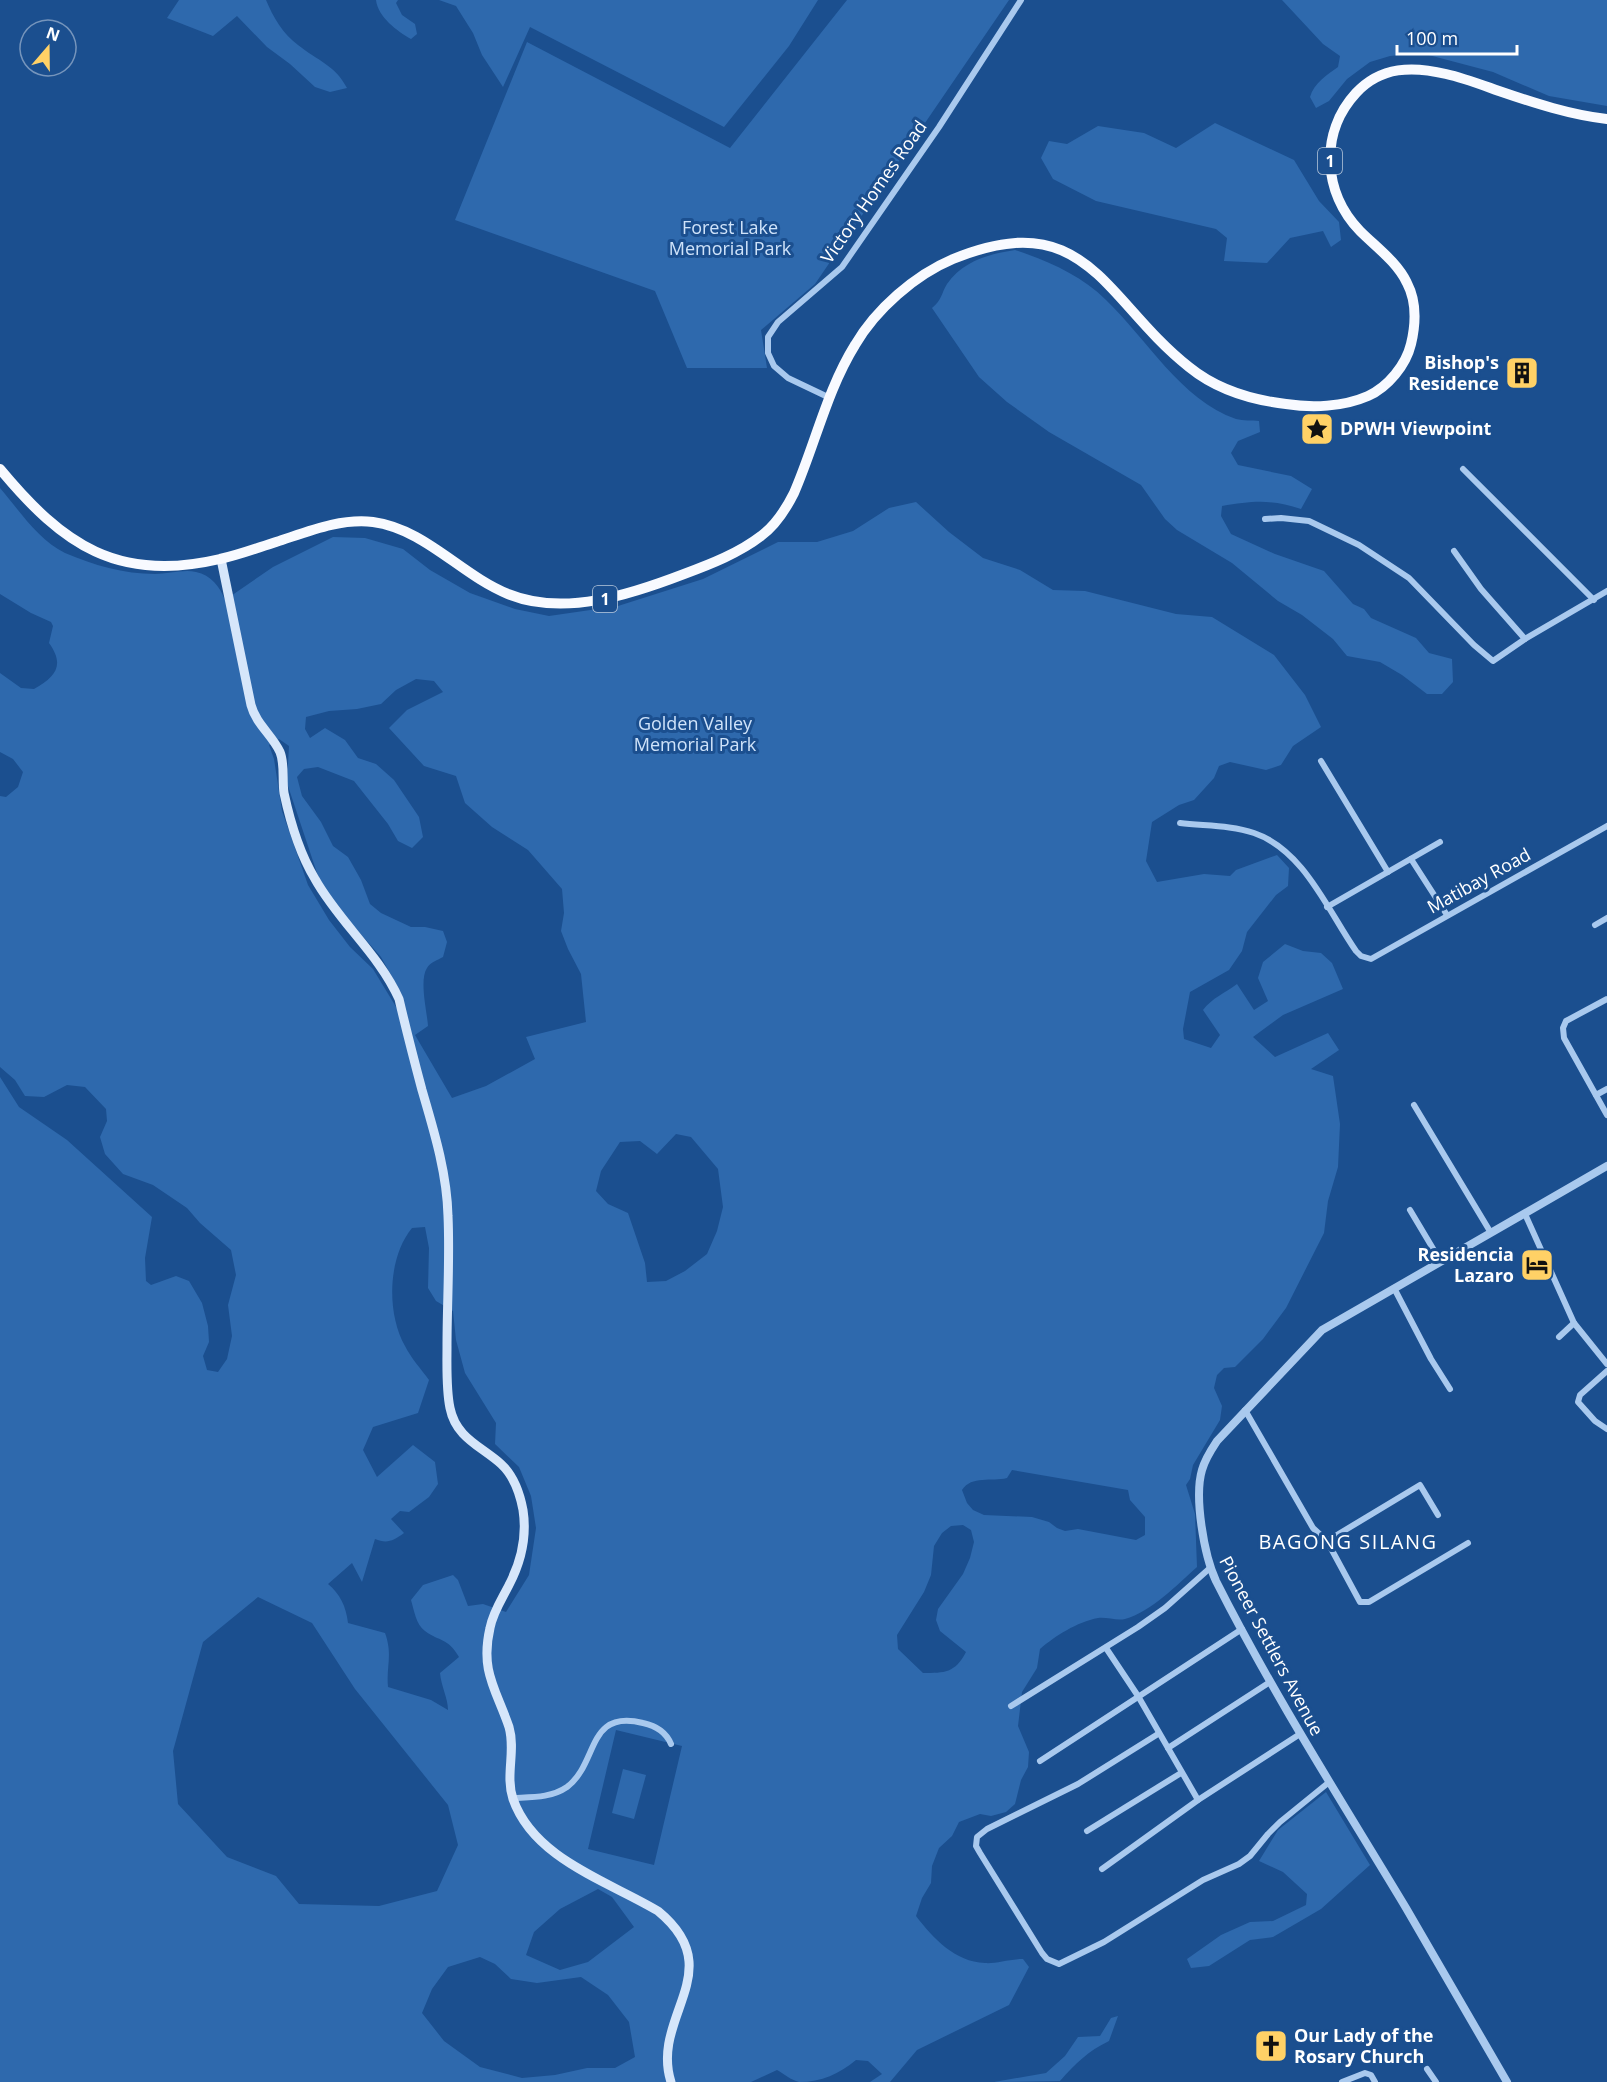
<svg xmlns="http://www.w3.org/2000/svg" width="1607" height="2082" viewBox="0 0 1607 2082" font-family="'Open Sans',sans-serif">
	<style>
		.green { fill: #2e69ad; fill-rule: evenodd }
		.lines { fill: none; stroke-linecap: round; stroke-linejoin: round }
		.minor { stroke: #a9c9ee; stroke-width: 6 }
		.tertiary { stroke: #a9c9ee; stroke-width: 8 }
		.secondary { stroke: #d6e6fa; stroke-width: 9 }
		.trunk { stroke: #f8faff; stroke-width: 10 }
		.labels { text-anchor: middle; stroke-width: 6; stroke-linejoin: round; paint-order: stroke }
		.shield { fill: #1b4f8f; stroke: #bbcadd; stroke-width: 1.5 }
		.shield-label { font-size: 16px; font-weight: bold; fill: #fff }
		.street-label { font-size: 18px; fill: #fff; stroke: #1b4f8f }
		.park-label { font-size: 18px; fill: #cfe3fa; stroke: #1b4f8f }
		.poi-label { font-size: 18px; font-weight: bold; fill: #fff; stroke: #1b4f8f; text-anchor: end }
		.neighbourhood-label { font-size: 20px; letter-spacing: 1.5px; fill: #fff; stroke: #1b4f8f }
	</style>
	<rect width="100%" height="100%" fill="#1b4f8f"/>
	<g class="green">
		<path d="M 179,0 L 266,0 C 273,17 283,34 298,45 C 318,61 335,65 347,88 L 330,92 L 315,87 L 290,64 L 267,47 L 237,16 L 213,36 L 167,18 Z"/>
		<path d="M 376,0 L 398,0 L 396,3 L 402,15 L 415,24 L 417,34 L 411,39 C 397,31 378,17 376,0 Z"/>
		<polygon points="439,0 818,0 789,46 724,127 530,27 503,87 482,55 473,33 456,6"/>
		<polygon points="847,0 1009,0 815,284 761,330 767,368 687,368 655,291 455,220 527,42 730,148"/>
		<path d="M 1282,0 L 1607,0 L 1607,106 L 1549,96 L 1493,72 L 1421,53 L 1390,56 L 1370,62 L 1347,79 L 1329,101 L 1316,108 L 1310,97 C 1314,83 1327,75 1338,67 L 1340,56 L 1323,44 Z"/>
		<polygon points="1215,123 1294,160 1319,201 1339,222 1341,240 1331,247 1323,231 1290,238 1267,263 1224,261 1227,238 1216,229 1096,201 1053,179 1041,158 1049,141 1067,144 1098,126 1144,133 1176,148"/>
		<path d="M 1015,250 C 1048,261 1081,275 1106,300 C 1146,338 1181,400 1236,419 C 1243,421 1252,420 1259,421 L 1260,432 L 1238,441 L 1231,453 L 1238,465 L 1291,476 L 1312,489 L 1301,509 C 1272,499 1252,501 1222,506 L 1221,516 L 1231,534 L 1275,554 L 1324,571 L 1353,604 L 1364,609 L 1371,618 L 1416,638 L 1429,653 L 1452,659 L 1453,682 L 1442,694 L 1427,694 L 1402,675 L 1380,662 L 1347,656 L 1333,639 L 1302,615 L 1278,601 L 1232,563 L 1177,530 L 1165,519 L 1141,485 L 1049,432 L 1007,402 L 979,377 L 932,308 C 942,300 941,294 947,284 C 963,261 989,254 1015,250 Z"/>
		<path d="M 0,488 C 19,510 38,540 65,553 C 93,565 124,574 155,574 C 168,574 184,569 196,572 C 211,575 220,587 225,600 L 273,567 L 333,537 L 365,538 L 403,549 L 430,570 L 470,593 L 515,609 L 549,616 L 618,606 L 703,579 L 778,542 L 817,542 L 853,531 L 889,508 L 916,502 L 949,532 L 983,558 L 1020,570 L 1053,590 L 1085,591 L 1176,614 L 1212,617 L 1274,655 L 1305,695 L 1321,727 L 1293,746 L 1281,765 L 1266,770 L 1230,762 L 1219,766 L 1214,778 L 1194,800 L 1179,805 L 1152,822 L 1146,861 L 1157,882 L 1204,874 L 1230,876 L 1236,870 L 1277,855 L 1289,868 L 1288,886 L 1276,895 L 1247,932 L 1242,951 L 1229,970 L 1190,992 L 1183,1029 L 1184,1039 L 1211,1048 L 1220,1035 L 1203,1010 C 1212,998 1225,993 1237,984 L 1254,1010 L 1268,1001 L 1258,978 L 1263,962 L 1285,944 L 1303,951 L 1321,953 L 1332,963 L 1343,989 L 1283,1015 L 1253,1037 L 1275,1057 L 1328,1033 L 1339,1050 L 1311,1069 L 1333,1076 L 1340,1124 L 1338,1167 L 1328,1201 L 1324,1233 L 1286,1308 L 1263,1339 L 1235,1367 L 1224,1368 L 1217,1375 L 1214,1388 L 1222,1406 L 1220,1420 L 1193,1465 L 1190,1479 L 1186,1485 L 1195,1514 L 1197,1567 C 1178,1584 1151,1612 1125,1619 C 1117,1621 1107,1617 1098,1618 C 1077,1622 1055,1636 1040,1649 L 1037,1668 L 1022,1692 L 1018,1726 L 1029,1752 L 1028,1767 L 1021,1780 L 1015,1804 L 1006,1812 L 991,1816 L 980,1814 L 959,1822 L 952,1836 L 939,1848 L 932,1866 L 931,1883 L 922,1898 L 916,1916 C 933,1938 955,1962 985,1963 C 995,1964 1010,1959 1023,1959 L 1029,1967 L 1009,2005 L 917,2050 L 890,2082 L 870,2082 L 882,2074 L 868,2061 L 856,2060 C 839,2074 822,2082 799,2082 C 791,2080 784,2074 777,2070 L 751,2082 L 0,2082 L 0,1077 L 19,1107 L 67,1140 L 152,1217 L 145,1258 L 146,1281 L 151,1285 L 176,1276 L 189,1281 L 202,1303 L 208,1326 L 209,1342 L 203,1356 L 207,1370 L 218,1372 L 227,1359 L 232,1336 L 228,1305 L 236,1275 L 231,1250 L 200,1223 L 187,1208 L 153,1185 L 123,1174 L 105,1154 L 100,1137 L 107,1121 L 106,1109 L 85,1087 L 67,1085 L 44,1097 L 25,1096 L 15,1080 L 0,1067 L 0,796 L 6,797 L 18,787 L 23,772 L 13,759 L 0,752 L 0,673 L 21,688 L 34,689 C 56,677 65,665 49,643 L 53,626 L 51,622 L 31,613 L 0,594 ZM 416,679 L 434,681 L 443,692 L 407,710 L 389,728 L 424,766 L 456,776 L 465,803 L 492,827 L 528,850 L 562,889 L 564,913 L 561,931 L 568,949 L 581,974 L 586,1022 L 526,1037 L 535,1059 L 486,1086 L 452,1098 L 415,1035 L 428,1026 C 427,1011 419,980 427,968 C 430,962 438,960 443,957 L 447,942 L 443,931 L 425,927 L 411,927 L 381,913 L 370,904 L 361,880 L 348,857 L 333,846 L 321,822 L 302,796 L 297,777 L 304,769 L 318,767 L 354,781 L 388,824 L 398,841 L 412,848 L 423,837 L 419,817 L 394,780 L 376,764 L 358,758 L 345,740 L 325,728 L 310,738 L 305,729 L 306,717 L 329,711 L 357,709 L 381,704 L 396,690 ZM 279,739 L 289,746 L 287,783 L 318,876 L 329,898 L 381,957 L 401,993 L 404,1020 L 373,969 L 350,947 L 329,920 L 308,885 L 282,811 L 274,759 L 269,745 ZM 676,1134 L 691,1137 L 718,1169 L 723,1207 L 717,1231 L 707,1254 L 685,1271 L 666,1281 L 647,1282 L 645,1263 L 628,1213 L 608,1204 L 596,1191 L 601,1171 L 620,1142 L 640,1141 L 657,1154 ZM 425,1227 L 429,1248 L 428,1288 L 436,1301 L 453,1311 L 456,1340 L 465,1373 L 496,1423 L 495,1444 L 519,1467 L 531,1496 L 536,1528 L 529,1575 L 506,1612 L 483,1604 L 468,1606 L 458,1580 L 453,1575 L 423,1585 L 411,1600 C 414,1610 416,1625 425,1631 C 440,1642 447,1637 459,1657 L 440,1673 C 441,1686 448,1698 448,1710 L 431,1700 L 388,1687 C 386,1666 393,1655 385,1633 L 348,1623 C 346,1606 340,1594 328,1584 L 352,1563 L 362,1582 L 375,1539 C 387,1544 393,1541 404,1533 L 391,1519 L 400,1511 L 409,1512 L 429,1497 L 438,1484 L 435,1462 L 413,1445 L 377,1477 L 363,1450 L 373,1427 L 418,1413 L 429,1380 C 421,1369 411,1358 405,1346 C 386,1312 388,1257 412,1228 ZM 1012,1470 L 1128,1490 L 1130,1500 L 1145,1517 L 1145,1535 L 1136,1540 L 1078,1529 L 1065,1531 L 1057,1528 L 1049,1522 L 1032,1517 L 984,1515 L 973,1510 L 967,1503 L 962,1490 C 972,1475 991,1482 1007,1478 ZM 963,1525 L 971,1530 L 974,1542 L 970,1558 L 963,1574 L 938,1609 L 936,1620 L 940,1631 L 966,1652 C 955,1673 945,1673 923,1673 L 898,1649 L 897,1635 L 924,1592 L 931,1575 L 934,1546 L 942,1533 L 951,1526 ZM 258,1597 L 312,1623 L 355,1689 L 448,1805 L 458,1845 L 437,1891 L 379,1906 L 299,1904 L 276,1876 L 227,1857 L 178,1804 L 173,1751 L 203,1642 ZM 616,1730 L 682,1746 L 654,1865 L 588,1849 ZM 598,1889 L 612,1897 L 634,1927 L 588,1962 L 560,1970 L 526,1955 L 534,1932 L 560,1909 ZM 480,1957 L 495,1964 L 511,1979 L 537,1983 L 581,1977 L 608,1995 L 629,2022 L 635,2057 L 615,2068 L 587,2068 L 555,2075 L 522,2078 L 480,2067 L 444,2041 L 422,2013 L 432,1989 L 448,1967 Z"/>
		<polygon points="623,1769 646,1775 634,1819 612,1813"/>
		<polygon points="1326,1792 1370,1865 1321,1909 1273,1937 1250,1940 1209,1966 1191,1968 1187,1959 1221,1935 1250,1922 1273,1921 1306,1905 1307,1894 1283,1872 1259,1861 1278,1830"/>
		<path d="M 1118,2016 L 1109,2041 C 1088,2051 1075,2064 1060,2081 L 994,2082 L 1046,2073 L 1065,2056 L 1078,2037 L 1100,2036 L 1111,2018 Z"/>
	</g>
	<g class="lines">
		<g class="minor">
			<polyline points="830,398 788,378 774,366 768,353 768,337 778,322 842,267 939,127 1021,0"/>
			<polyline points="1463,469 1594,600"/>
			<polyline points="1265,519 1281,518 1309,521 1359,545 1409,578 1474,645 1493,661 1525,639 1607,591"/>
			<polyline points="1454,551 1481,589 1525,639"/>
			<polyline points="1321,761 1388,872"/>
			<path d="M 1180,823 C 1204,826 1231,825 1254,833 C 1304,850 1328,911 1356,951 L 1361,956 L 1371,959 L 1607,826"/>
			<polyline points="1411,859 1447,915"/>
			<polyline points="1327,907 1440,842"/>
			<polyline points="1595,925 1607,918"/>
			<polyline points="1607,999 1566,1021 1563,1028 1564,1038 1607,1115"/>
			<polyline points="1596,1095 1607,1089"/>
			<polyline points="1414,1105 1491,1233"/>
			<polyline points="1410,1210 1441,1262"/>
			<polyline points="1525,1214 1574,1323"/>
			<polyline points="1394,1288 1431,1359 1450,1389"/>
			<polyline points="1559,1337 1574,1323 1607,1364"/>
			<polyline points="1607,1371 1580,1395 1578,1402 1595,1421 1607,1429"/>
			<polyline points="1245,1410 1313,1528 1327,1541 1360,1602 1369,1602 1468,1543"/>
			<polyline points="1327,1541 1420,1485 1438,1515"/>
			<polyline points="1106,1648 1138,1696 1198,1800"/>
			<polyline points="1011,1706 1138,1627 1165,1608 1210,1568"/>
			<polyline points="1158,1734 1078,1784 987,1829 977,1837 976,1846 980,1853 1042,1953 1047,1959 1059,1964 1104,1942 1203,1880 1239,1864 1250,1856 1268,1834 1280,1822 1328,1783"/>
			<polyline points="1168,1748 1270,1682"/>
			<polyline points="1040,1761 1242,1629"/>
			<path d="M 513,1798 C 532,1797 551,1798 567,1787 C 599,1763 586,1709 643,1723 C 657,1726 666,1732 671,1744"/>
			<polyline points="1087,1831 1181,1773"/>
			<polyline points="1102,1869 1198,1800 1300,1734"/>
			<polyline points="1427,2069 1436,2082"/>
			<polyline points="1342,2082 1365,2073 1371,2075 1375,2082"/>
		</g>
		<path class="tertiary" d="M 1507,2082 C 1473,2024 1440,1966 1406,1908 C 1341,1800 1273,1694 1216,1581 C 1204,1555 1194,1497 1202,1470 C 1205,1459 1211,1450 1217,1441 L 1322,1330 L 1607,1166"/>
		<path class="secondary" d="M 221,559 L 251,705 C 256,724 272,735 280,752 C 285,764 282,780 284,793 C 290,821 300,854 315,879 C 339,922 379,954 399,999 C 406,1029 414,1060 422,1090 C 434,1131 447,1173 448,1216 C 450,1259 447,1303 447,1346 C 447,1366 446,1389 450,1408 C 456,1438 481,1446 501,1464 C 513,1475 520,1494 523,1510 C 527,1536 521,1562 509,1585 C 502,1599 493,1612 490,1628 C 480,1671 496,1689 509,1727 C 516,1751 505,1775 513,1799 C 534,1859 608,1881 658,1911 C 731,1971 650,2016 671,2082"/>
		<path class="trunk" d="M 0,469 C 63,545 118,583 220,559 C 239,555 257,548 276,542 C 307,532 340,518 373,522 C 425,529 461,575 508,594 C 564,617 632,594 684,574 C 711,564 739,553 761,536 C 776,525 786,509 794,493 C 815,445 827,390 855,345 C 876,309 915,275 953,259 C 1087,204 1104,300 1189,367 C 1216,389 1252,400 1286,404 C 1312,408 1343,407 1368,396 C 1388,387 1406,365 1411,344 C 1416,323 1417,302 1407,283 C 1397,262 1376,247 1360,231 C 1323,193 1319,133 1356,93 C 1381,66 1413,66 1446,74 C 1464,78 1482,85 1499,91 C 1534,103 1571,115 1607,119"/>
	</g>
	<defs>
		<symbol id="building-square" viewBox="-11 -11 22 22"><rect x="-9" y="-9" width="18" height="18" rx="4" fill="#ffd166" stroke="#1b4f8f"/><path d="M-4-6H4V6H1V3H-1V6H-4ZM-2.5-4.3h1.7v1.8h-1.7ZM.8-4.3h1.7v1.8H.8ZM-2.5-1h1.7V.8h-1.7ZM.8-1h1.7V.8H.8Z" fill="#111"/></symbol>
		<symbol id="sight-square" viewBox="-11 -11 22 22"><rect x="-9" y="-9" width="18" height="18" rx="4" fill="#ffd166" stroke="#1b4f8f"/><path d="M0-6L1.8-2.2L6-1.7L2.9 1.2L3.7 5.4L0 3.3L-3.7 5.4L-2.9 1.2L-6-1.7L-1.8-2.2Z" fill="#111"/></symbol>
		<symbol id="hotel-square" viewBox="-11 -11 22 22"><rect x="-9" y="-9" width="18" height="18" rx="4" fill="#ffd166" stroke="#1b4f8f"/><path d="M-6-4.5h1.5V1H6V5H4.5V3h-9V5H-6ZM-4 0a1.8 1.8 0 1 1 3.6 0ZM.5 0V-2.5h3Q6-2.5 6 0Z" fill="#111"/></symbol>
		<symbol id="church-square" viewBox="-11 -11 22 22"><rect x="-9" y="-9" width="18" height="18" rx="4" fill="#ffd166" stroke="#1b4f8f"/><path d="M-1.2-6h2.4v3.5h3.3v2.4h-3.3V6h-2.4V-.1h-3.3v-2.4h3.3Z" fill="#111"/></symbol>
	</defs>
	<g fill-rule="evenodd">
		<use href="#building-square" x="1503" y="354" width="38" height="38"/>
		<use href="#sight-square" x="1298" y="410" width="38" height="38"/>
		<use href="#hotel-square" x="1518" y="1246" width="38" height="38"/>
		<use href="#church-square" x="1252" y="2027" width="38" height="38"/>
	</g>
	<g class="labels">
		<g class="shield">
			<rect x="1318" y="148" width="24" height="26" rx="4.5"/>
			<rect x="593" y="586" width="24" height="26" rx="4.5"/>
		</g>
		<g class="shield-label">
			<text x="1330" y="167">1</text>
			<text x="605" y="605">1</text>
		</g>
		<g class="street-label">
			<text transform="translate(874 192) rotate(-55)" y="6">Victory Homes Road</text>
			<text transform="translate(1479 881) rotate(-29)" y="6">Matibay Road</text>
			<text transform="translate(1271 1646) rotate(62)" y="6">Pioneer Settlers Avenue</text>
		</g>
		<g class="park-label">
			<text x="730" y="234">Forest Lake<tspan x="730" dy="21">Memorial Park</tspan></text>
			<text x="695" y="730">Golden Valley<tspan x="695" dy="21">Memorial Park</tspan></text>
		</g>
		<g class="poi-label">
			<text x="1499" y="369">Bishop's<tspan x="1499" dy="21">Residence</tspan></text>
			<text x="1340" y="435" text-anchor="start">DPWH Viewpoint</text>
			<text x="1514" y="1261">Residencia<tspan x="1514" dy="21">Lazaro</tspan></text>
			<text x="1294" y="2042" text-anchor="start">Our Lady of the<tspan x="1294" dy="21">Rosary Church</tspan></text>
		</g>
		<g class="neighbourhood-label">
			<text x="1348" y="1549">BAGONG SILANG</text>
		</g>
	</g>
	<g transform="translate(48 48) rotate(20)"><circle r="28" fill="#1b4f8f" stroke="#7695bc" stroke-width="1.5"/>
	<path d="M0-4.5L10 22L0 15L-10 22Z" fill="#ffd166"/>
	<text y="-9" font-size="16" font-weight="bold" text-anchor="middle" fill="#ffffff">N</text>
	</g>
	<path d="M1397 45v9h120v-9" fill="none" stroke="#ffffff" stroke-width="3"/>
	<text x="1406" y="45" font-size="18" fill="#ffffff" stroke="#1b4f8f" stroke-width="4.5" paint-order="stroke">100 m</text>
</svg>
